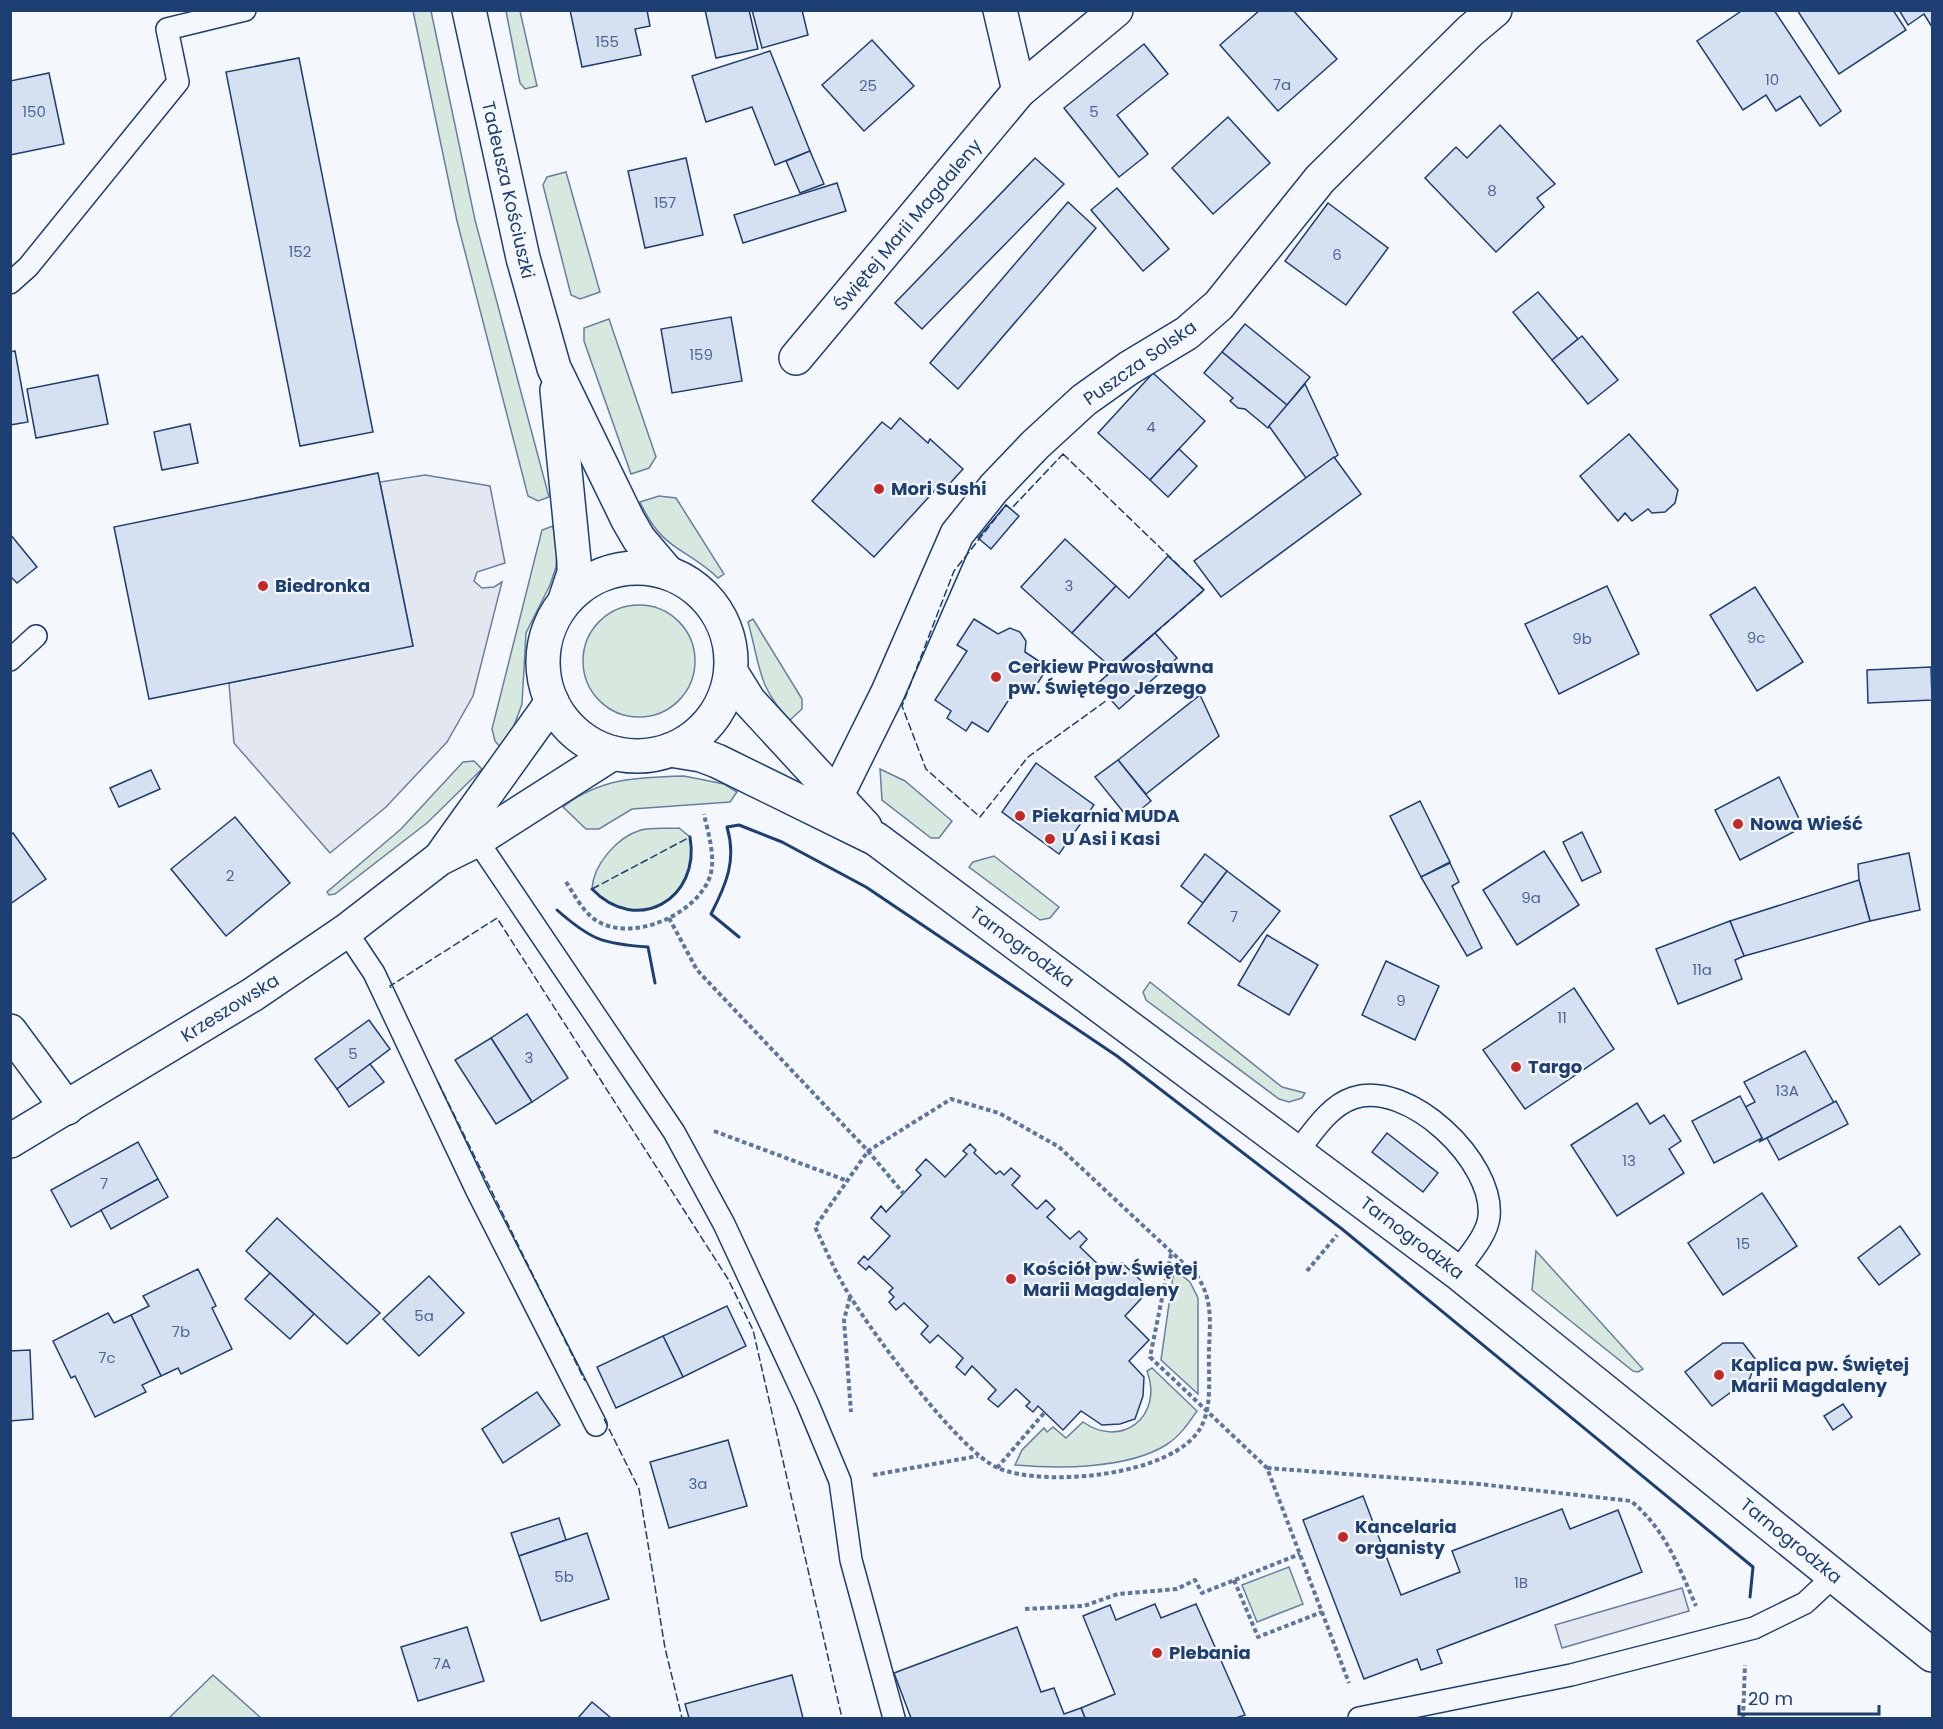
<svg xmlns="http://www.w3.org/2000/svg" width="1943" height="1729" viewBox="0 0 1943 1729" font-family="Poppins,sans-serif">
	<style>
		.green { fill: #d7e8df; stroke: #687fa3; stroke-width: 1.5 }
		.parking { fill: #e3e8f0; stroke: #687fa3; stroke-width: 1.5 }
		.building { fill: #d5e0f0; stroke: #1d3f73; stroke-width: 1.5 }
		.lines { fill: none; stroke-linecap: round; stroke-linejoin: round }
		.service-casing { stroke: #1d3f73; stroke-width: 24 }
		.minor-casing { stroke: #1d3f73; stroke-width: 36 }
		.tertiary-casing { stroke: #1d3f73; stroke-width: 36 }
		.path { stroke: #5e769c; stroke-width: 4; stroke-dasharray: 4.5 3; stroke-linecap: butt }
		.service { stroke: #f4f7fb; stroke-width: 21 }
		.minor { stroke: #f4f7fb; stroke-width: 33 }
		.tertiary { stroke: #f4f7fb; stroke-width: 33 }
		.fence { stroke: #1d3f73; stroke-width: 1.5; stroke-dasharray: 8 3; stroke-linecap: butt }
		.wall { stroke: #1d3f73; stroke-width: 3 }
		.poi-dot { fill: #c62828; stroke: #f4f7fb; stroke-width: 2 }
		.labels { text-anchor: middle; stroke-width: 4.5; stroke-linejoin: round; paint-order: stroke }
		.number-label { font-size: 15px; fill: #4b6792 }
		.street-label { font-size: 18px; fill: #1d3f73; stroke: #f4f7fb }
		.poi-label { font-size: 18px; font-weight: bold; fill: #1d3f73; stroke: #f4f7fb; text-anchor: start }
	</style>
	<rect width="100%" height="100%" fill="#f4f7fb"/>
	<g class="green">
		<polygon points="413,11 431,11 475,220 549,497 538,501 528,496 457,221"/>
		<polygon points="506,11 520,11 537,86 525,89 520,83"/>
		<polygon points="566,172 600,292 580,299 571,295 543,185 547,177"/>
		<polygon points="609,319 656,457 649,468 631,474 584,341 584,328"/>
		<path d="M 659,496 L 676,498 L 724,574 L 718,578 C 684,546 663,552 640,502 Z"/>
		<polygon points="553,526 557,552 556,567 550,585 526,633 522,704 513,728 500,747 495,741 492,729 542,530"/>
		<circle cx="639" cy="661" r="56"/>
		<path d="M 753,619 L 802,699 L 802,709 L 790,720 C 757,687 760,664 748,622 Z"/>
		<polygon points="474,761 482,769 427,823 335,894 329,895 327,892 401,829 463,762"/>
		<polygon points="880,769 905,781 952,821 939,838 931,838 882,800"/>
		<path d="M 684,776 L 724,784 L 737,792 L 730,802 L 632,809 L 599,829 L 586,829 L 563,807 C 599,778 640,777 684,776 Z"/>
		<path d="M 679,828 L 690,837 C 701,899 637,936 592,889 C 593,865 617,837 641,830 C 652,827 668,829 679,828 Z"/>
		<polygon points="994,856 1059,907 1050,918 1040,920 969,867 973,862"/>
		<polygon points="1150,982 1282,1087 1305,1093 1302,1098 1289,1102 1279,1099 1146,1000 1143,992"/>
		<polygon points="1536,1251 1643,1369 1638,1372 1633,1371 1532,1290"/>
		<polygon points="1174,1269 1190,1282 1198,1298 1198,1394 1161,1360"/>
		<path d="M 1152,1368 L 1197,1411 C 1188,1424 1180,1436 1166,1445 C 1127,1469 1059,1469 1015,1465 L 1022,1450 L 1044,1428 L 1047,1432 L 1053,1427 L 1066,1438 L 1083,1422 C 1121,1449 1164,1417 1147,1371 Z"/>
		<polygon points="1289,1567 1303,1604 1257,1622 1242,1585"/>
		<polygon points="213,1675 261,1718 169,1718"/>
	</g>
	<g class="parking">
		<polygon points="425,475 490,486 505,563 477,572 474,581 482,588 494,587 502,582 473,696 447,742 386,807 330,853 234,743 229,683 413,646 380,482"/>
		<polygon points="1682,1588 1689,1611 1562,1648 1555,1625"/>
	</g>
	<g class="building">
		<polygon points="570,10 647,10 650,26 635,29 641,55 582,67"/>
		<polygon points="705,10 749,10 758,49 716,58"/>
		<polygon points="752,10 802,10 808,35 762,48"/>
		<polygon points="1260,10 1293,10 1337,59 1278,111 1220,45"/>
		<polygon points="1743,10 1774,10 1841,111 1820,126 1800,96 1776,111 1766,95 1743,110 1697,41"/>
		<polygon points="1797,10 1893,10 1906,30 1839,74"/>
		<polygon points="1899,10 1932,10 1932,27 1924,14 1908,25"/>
		<polygon points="872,40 914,86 864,131 822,85"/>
		<polygon points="1144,44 1168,74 1117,115 1148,154 1119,177 1064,108"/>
		<polygon points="770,51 810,151 775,165 752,107 706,122 692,76"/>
		<polygon points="299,58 373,432 300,446 226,72"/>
		<polygon points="49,73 64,144 10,155 10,81"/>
		<polygon points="1228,117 1270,163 1213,214 1172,168"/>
		<polygon points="1500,125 1555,184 1537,198 1544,207 1496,252 1425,178 1456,147 1467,158"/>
		<polygon points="810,151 824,184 800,193 786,161"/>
		<polygon points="686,158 703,235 645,248 628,171"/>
		<polygon points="1035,158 1064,184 922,329 895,303"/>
		<polygon points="837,183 846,211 743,243 734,215"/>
		<polygon points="1117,188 1169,249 1143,271 1091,210"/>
		<polygon points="1068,202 1096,228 958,389 930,363"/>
		<polygon points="1328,203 1388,248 1346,305 1285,261"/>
		<polygon points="1538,292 1578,339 1552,360 1513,312"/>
		<polygon points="731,317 742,381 672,393 661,329"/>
		<polygon points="1245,324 1310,377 1287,405 1222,352"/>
		<polygon points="1582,336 1618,380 1588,404 1552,360"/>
		<polygon points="15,351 28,422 10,425 10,352"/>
		<polygon points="1222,352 1287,405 1268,428 1245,409 1238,408 1230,401 1233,398 1204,373"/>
		<polygon points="1153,373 1205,421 1150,480 1098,433"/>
		<polygon points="98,375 108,424 36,438 27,389"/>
		<polygon points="1305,384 1338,455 1306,478 1269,426"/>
		<polygon points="900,418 928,443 930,439 963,469 943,491 938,487 874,557 812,501 882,422 891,429"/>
		<polygon points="190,424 198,463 162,470 154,432"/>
		<polygon points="1629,434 1678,490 1675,503 1665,512 1652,513 1648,509 1632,521 1625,513 1618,521 1580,476"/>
		<polygon points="1179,449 1197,466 1168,497 1150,480"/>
		<polygon points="1334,457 1361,494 1221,597 1194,561"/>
		<polygon points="378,473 413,646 149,699 114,527"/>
		<polygon points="1006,505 1019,516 991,549 978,538"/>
		<polygon points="10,534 37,567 17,583 10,576"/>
		<polygon points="1065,539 1116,586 1072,633 1021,587"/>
		<polygon points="1168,556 1204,590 1113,669 1072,633 1116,586 1129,598"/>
		<polygon points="1607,586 1639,654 1559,694 1525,624"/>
		<polygon points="1755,587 1803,662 1757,691 1710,615"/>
		<polygon points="974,619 998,634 1010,628 1020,632 1026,641 1025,652 1048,667 1030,695 1017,687 988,732 972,722 966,731 947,718 951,711 935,700 967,651 957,645"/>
		<polygon points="1155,633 1177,658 1119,709 1097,684"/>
		<polygon points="1931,667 1932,700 1868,703 1867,670"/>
		<polygon points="1200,695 1219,736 1146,794 1118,760"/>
		<polygon points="1118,760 1151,801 1129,819 1095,777"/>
		<polygon points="1036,763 1094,805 1059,854 1002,812"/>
		<polygon points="151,770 160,789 119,807 110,788"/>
		<polygon points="1779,777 1803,827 1740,860 1715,810"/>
		<polygon points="1420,801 1450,862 1421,877 1390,816"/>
		<polygon points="235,817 290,883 226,936 171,869"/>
		<polygon points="1582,832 1601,872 1582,881 1563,842"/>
		<polygon points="13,833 46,879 10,904 10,835"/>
		<polygon points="1544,851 1579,905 1517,945 1483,890"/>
		<polygon points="1909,853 1920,910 1870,921 1859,880 1858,864"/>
		<polygon points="1205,854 1227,871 1203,903 1181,886"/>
		<polygon points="1450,863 1459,882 1452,886 1482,948 1467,956 1421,877"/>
		<polygon points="1227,871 1280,911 1240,962 1188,923"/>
		<polygon points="1859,880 1870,921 1744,956 1730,921"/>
		<polygon points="1730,921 1744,956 1735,960 1742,979 1678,1004 1656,949"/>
		<polygon points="1267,935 1318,965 1289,1015 1238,985"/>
		<polygon points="1386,961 1439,986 1415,1040 1362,1015"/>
		<polygon points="1574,988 1614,1049 1525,1109 1483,1050"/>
		<polygon points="527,1014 568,1078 532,1102 491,1038"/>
		<polygon points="369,1020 390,1049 337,1089 315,1059"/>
		<polygon points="491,1038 532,1102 496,1124 455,1060"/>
		<polygon points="1805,1051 1834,1103 1759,1142 1762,1138 1745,1107 1755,1102 1744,1082"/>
		<polygon points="370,1064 384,1082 349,1107 337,1089"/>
		<polygon points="1740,1096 1762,1138 1714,1163 1692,1121"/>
		<polygon points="1836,1101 1848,1124 1779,1160 1767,1138"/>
		<polygon points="1637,1103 1650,1124 1664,1115 1681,1141 1669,1149 1684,1173 1617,1216 1571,1145"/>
		<polygon points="1387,1133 1438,1173 1423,1192 1372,1152"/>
		<polygon points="138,1142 158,1179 71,1227 51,1190"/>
		<polygon points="970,1144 976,1150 974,1153 996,1174 1000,1171 1004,1175 1011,1168 1020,1176 1012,1185 1037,1209 1046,1200 1055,1209 1047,1217 1070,1239 1079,1231 1087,1239 1080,1247 1104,1270 1112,1263 1117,1268 1122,1263 1150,1289 1125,1316 1149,1340 1129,1361 1144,1377 1143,1396 1135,1419 1120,1424 1102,1425 1081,1411 1063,1430 1038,1406 1033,1412 1026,1406 1030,1402 1016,1389 998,1407 988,1399 996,1390 972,1366 965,1375 956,1367 963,1358 938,1335 930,1343 921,1334 928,1326 904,1303 896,1310 889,1302 894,1297 889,1292 893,1288 869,1266 866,1270 858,1263 864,1256 868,1260 890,1236 871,1218 881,1206 886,1212 921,1175 916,1170 926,1159 945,1177 967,1154 963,1151"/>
		<polygon points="158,1179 168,1197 111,1229 101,1210"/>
		<polygon points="1762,1193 1797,1246 1723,1295 1688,1243"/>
		<polygon points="277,1218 380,1313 347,1344 246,1251"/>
		<polygon points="1900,1226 1920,1254 1879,1285 1858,1258"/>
		<polygon points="198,1269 216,1306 212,1308 232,1349 181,1374 178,1368 161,1376 131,1315 149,1306 143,1296"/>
		<polygon points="270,1273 314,1314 290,1339 245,1299"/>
		<polygon points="429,1276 464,1313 419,1356 383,1319"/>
		<polygon points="727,1306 746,1346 683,1377 663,1336"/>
		<polygon points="108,1313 114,1323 131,1315 161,1376 142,1385 146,1392 95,1417 75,1376 71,1378 53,1341"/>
		<polygon points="663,1336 683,1377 616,1408 597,1367"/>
		<polygon points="1723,1343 1743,1343 1756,1360 1750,1378 1712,1406 1685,1372"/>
		<polygon points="30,1350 33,1419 10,1421 10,1351"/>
		<polygon points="537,1392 560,1425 503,1463 482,1429"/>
		<polygon points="1843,1404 1852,1417 1833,1430 1824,1416"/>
		<polygon points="728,1440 747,1506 669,1528 650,1462"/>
		<polygon points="1363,1496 1401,1595 1460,1572 1452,1551 1562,1509 1570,1529 1618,1510 1642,1572 1437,1650 1442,1663 1421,1670 1417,1659 1364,1679 1303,1520"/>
		<polygon points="559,1518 566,1540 519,1556 511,1533"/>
		<polygon points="587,1533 609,1599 541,1621 519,1556"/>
		<polygon points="1155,1604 1161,1618 1196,1604 1245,1715 1236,1718 1085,1718 1081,1708 1115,1694 1083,1616 1110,1605 1116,1620"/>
		<polygon points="467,1627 484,1681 418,1701 401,1647"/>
		<polygon points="1017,1627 1041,1692 1054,1688 1064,1714 1081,1708 1085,1718 911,1718 894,1673"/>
		<polygon points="792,1675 803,1718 689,1718 685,1704"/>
		<polygon points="592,1702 611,1718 578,1718"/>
	</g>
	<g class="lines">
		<defs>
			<g id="service">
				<polyline points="10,283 28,267 178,82 167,29 245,10"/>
				<polyline points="10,660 36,636"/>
				<polyline points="477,840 674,1132 724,1224 807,1402 840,1481 851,1560 894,1718"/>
				<polyline points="346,931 374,973 477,1191 596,1425"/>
				<path d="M 1298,1151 C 1313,1132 1329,1106 1353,1098 C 1408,1079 1495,1162 1489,1217 C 1487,1236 1467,1257 1457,1272"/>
				<polyline points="1359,1718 1571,1675 1754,1628 1805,1603 1834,1576"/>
			</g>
			<g id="minor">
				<polyline points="1000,10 1019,91"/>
				<polyline points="796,358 1019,91 1116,10"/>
				<polyline points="837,795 888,692 957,534 994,488 1035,445 1084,400 1129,368 1187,333 1219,305 1320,179 1470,31 1495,10"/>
				<polyline points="10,1031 67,1108"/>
			</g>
			<g id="tertiary">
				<polyline points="469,10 523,258 554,368 628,520 639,539 667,572"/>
				<polyline points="557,390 574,561 574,573 565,600"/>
				<circle cx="637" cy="662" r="94"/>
				<polyline points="731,672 749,701 865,827"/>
				<polyline points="670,750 701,755 717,761 876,839 1457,1272 1932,1655"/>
				<polyline points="443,854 552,702"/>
				<polyline points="10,1141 252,995 346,931 439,859 477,840 613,753"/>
			</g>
		</defs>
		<use href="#service" class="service-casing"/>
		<use href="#minor" class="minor-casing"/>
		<use href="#tertiary" class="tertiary-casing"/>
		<g class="path">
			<path d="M 566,882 C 574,894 582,910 594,919 C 629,944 694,916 709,879 C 717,860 708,833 704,814"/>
			<path d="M 669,918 L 697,970 L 868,1151 L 951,1099 L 999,1113 L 1059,1147 L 1197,1276 C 1213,1299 1210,1323 1209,1350 C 1208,1374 1213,1405 1201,1427 C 1175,1476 1044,1488 998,1468 C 960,1452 873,1334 850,1296 C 836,1274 826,1250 815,1227 L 868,1151 L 904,1194"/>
			<polyline points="714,1131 845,1180"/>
			<polyline points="1171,1254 1150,1357 1267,1468 1349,1683"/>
			<polyline points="1307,1271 1337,1235"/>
			<polyline points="850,1297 844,1320 851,1412"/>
			<polyline points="997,1468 1044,1413"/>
			<path d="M 1267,1468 L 1479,1484 L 1631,1501 C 1665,1529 1679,1567 1696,1606"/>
			<polyline points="873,1475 978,1456"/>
			<polyline points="1234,1580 1258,1637 1322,1612"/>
			<polyline points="1025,1609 1084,1606 1118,1594 1177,1589 1195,1580 1202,1593 1300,1554"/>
			<polyline points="1743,1718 1745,1665"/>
		</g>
		<use href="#service" class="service"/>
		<use href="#minor" class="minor"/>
		<use href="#tertiary" class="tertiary"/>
		<g class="fence">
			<polygon points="1063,454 1204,590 1097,684 1110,698 1028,757 980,817 926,769 902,706 954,571 1006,505 1011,509"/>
			<polyline points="592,889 690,837"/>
			<polyline points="391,988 390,986 497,918 728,1279 753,1330 842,1718"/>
			<polyline points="438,1082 585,1381"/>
			<polyline points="604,1419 639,1489 665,1648 682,1718"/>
		</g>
		<g class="wall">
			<path d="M 592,889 C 637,936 701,899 690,837"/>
			<path d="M 557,910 C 591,940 603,944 648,947 L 655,983"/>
			<path d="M 739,937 L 711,914 C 726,885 737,860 727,827 L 739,825 L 782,842 L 866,887 L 1117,1056 L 1342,1229 L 1753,1567 L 1750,1597"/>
		</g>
	</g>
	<g class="poi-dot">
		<circle cx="879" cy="489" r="6"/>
		<circle cx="263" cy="586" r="6"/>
		<circle cx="996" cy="677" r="6"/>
		<circle cx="1020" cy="816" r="6"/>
		<circle cx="1738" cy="824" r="6"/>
		<circle cx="1050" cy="839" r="6"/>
		<circle cx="1516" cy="1067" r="6"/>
		<circle cx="1011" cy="1279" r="6"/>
		<circle cx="1719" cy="1375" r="6"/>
		<circle cx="1343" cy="1537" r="6"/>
		<circle cx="1157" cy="1653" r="6"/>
	</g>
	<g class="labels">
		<g class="number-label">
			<text x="607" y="47">155</text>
			<text x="1772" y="85">10</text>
			<text x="1282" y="90">7a</text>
			<text x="868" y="91">25</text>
			<text x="34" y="117">150</text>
			<text x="1094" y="117">5</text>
			<text x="1492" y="196">8</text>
			<text x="665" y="208">157</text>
			<text x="300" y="257">152</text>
			<text x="1337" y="260">6</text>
			<text x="701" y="360">159</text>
			<text x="1151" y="432">4</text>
			<text x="1069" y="591">3</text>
			<text x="1756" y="643">9c</text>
			<text x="1582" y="644">9b</text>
			<text x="230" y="881">2</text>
			<text x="1531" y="903">9a</text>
			<text x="1234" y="922">7</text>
			<text x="1702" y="975">11a</text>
			<text x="1401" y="1006">9</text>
			<text x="1562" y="1023">11</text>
			<text x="353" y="1059">5</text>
			<text x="529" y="1063">3</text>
			<text x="1787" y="1096">13A</text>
			<text x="1629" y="1166">13</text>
			<text x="104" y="1189">7</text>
			<text x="1743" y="1249">15</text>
			<text x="424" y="1321">5a</text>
			<text x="181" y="1337">7b</text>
			<text x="107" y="1363">7c</text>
			<text x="698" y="1489">3a</text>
			<text x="564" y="1582">5b</text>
			<text x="1521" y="1588">1B</text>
			<text x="442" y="1669">7A</text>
		</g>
		<g class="street-label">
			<text transform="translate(508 190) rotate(77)" y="6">Tadeusza Kościuszki</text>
			<text transform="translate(908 225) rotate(-50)" y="6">Świętej Marii Magdaleny</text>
			<text transform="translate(1140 363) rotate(-35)" y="6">Puszcza Solska</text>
			<text transform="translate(1022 947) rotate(36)" y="6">Tarnogrodzka</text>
			<text transform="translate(230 1008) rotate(-32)" y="6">Krzeszowska</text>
			<text transform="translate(1412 1238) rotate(37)" y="6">Tarnogrodzka</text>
			<text transform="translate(1791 1541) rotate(39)" y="6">Tarnogrodzka</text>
		</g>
		<g class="poi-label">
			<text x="891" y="495">Mori Sushi</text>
			<text x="275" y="592">Biedronka</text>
			<text x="1008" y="673">Cerkiew Prawosławna<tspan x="1008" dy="21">pw. Świętego Jerzego</tspan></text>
			<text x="1032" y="822">Piekarnia MUDA</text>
			<text x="1750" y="830">Nowa Wieść</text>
			<text x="1062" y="845">U Asi i Kasi</text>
			<text x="1528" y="1073">Targo</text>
			<text x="1023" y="1275">Kościół pw. Świętej<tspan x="1023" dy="21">Marii Magdaleny</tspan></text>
			<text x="1731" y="1371">Kaplica pw. Świętej<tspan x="1731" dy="21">Marii Magdaleny</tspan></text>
			<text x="1355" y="1533">Kancelaria<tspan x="1355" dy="21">organisty</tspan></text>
			<text x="1169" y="1659">Plebania</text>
		</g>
	</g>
	<rect width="1943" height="1729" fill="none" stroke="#1d3f73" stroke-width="24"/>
	<path d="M1739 1705v9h140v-9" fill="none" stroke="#1d3f73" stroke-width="3"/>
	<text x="1748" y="1705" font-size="18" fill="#1d3f73" stroke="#f4f7fb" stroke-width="4.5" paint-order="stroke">20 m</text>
</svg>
